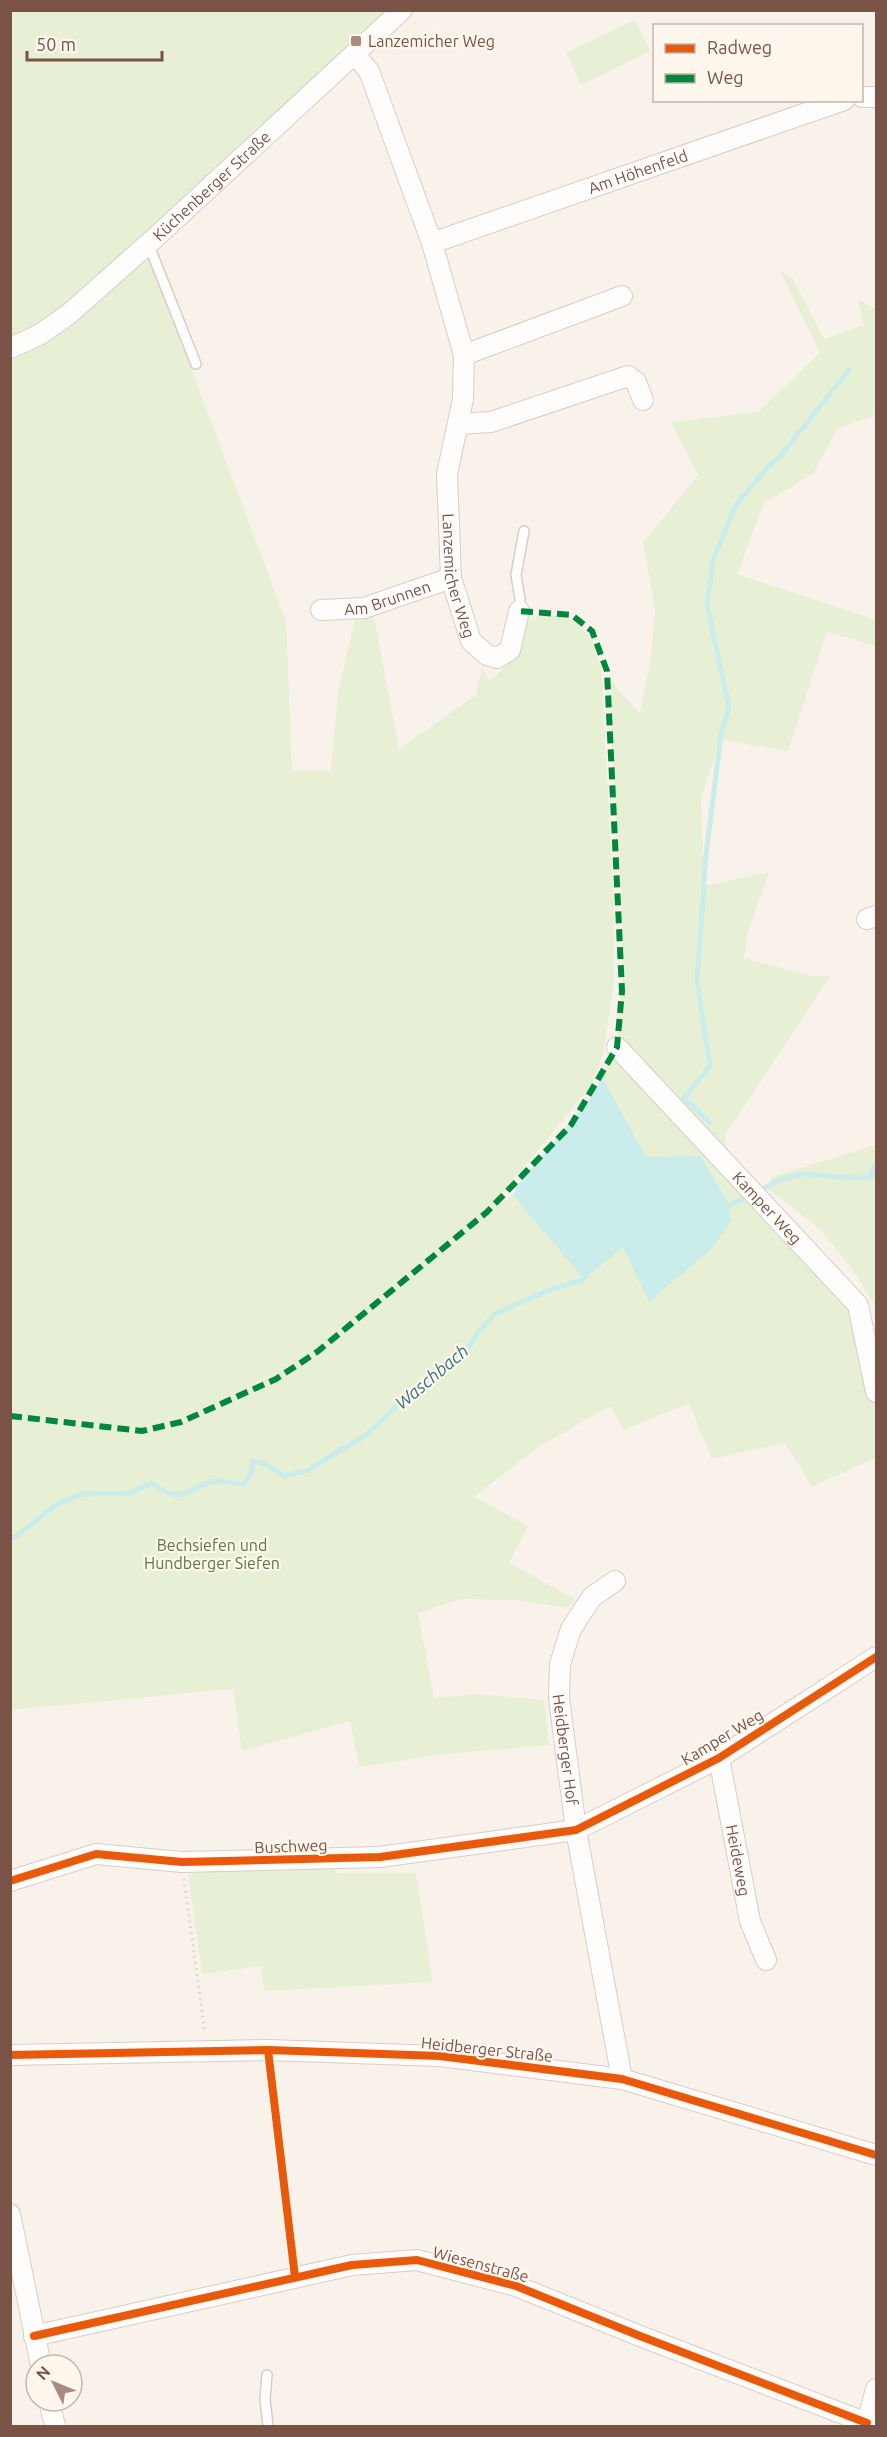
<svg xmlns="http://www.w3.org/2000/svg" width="887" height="2437" viewBox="0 0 887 2437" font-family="Ubuntu,sans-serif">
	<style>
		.green { fill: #e7f0d4 }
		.water { fill: #caeceb }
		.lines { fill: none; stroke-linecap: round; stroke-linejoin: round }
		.stream { stroke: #caeceb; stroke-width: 5 }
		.service-casing { stroke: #d8cdc8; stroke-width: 12 }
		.minor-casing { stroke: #d8cdc8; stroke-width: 22 }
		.path { stroke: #dcd0cc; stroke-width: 3; stroke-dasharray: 1.5 4.5; stroke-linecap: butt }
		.service { stroke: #fefdfc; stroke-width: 9 }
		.minor { stroke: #fefdfc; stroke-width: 20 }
		.quiet { stroke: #00873e; stroke-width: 6; stroke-dasharray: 12 6; stroke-linecap: butt }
		.cycleway-casing { stroke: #fff6ed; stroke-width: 11 }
		.cycleway { stroke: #e8590c; stroke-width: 8 }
		.poi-dot { fill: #a78b80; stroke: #fff6ed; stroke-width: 2 }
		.labels { text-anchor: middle; stroke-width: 4.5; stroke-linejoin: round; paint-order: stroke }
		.poi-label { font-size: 16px; fill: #7b5346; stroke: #fff6ed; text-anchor: start }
		.street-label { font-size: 16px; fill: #7b5346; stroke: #fff6ed }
		.park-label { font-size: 16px; fill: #557c3b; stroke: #fff6ed }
		.water-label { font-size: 18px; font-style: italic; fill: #35767a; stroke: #fff6ed }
	</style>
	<rect width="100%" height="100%" fill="#f9f2eb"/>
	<g class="green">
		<polygon points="11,11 392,11 59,314 11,340"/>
		<polygon points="635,20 650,51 581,85 566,53"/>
		<polygon points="147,251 286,621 292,770 331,770 338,692 355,619 374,616 399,749 476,695 482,668 489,681 507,665 527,620 538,616 556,616 573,620 584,629 592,640 601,667 614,903 614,984 603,1054 591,1086 493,1204 505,1202 516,1190 700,1156 646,1157 602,1077 609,1057 612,1053 865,1316 876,1415 876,1457 812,1487 785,1443 712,1459 689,1403 624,1430 610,1406 537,1448 474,1497 528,1526 509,1563 575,1599 569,1608 513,1600 461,1599 418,1613 434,1698 475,1694 544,1700 549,1745 445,1754 359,1767 350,1721 242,1751 233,1689 11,1710 10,355"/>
		<polygon points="780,271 792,277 824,339 864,325 858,299 876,309 876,415 838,428 813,474 764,503 737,574 876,620 876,646 827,632 788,751 721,740 701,797 704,886 769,872 747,935 744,958 811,976 830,976 725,1136 728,1151 615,1031 622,984 622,904 612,752 611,681 640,714 651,656 655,609 643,543 698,475 671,422 758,412 820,353"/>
		<polygon points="876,1145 876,1307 852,1269 821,1230 763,1185 768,1185 772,1177"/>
		<polygon points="331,1867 337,1873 416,1873 433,1982 264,1991 261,1966 202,1974 188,1874 236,1868"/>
	</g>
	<polygon class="water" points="602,1077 646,1157 700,1156 728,1202 731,1221 711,1249 649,1302 623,1247 584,1279 513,1195 517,1186 590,1099"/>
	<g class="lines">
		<g class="stream">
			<polyline points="710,1123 684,1098 710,1066 697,981 706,855 721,735 729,708 707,605 713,560 736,505 767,468 782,454 849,370"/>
			<polyline points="869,1177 876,1164"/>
			<polyline points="759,1191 777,1181 800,1174 859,1178 876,1176"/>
			<polyline points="724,1208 751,1195"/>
			<path d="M 10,1537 L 15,1537 L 57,1504 L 83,1494 L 130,1493 L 152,1483 C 184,1508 186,1486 216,1481 C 225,1480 234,1484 244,1484 L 252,1471 L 253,1461 L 261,1462 L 285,1476 L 308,1470 L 366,1435 L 408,1396 L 467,1350 L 478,1332 L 495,1314 L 544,1292 L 584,1279 L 587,1275"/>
		</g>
		<defs>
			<g id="service">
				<polyline points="148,243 196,364"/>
				<polyline points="519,611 520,599 516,575 524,531"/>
				<polyline points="267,2375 265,2399 268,2426"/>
			</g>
			<g id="minor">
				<path id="s1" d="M 354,54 L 369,71 L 432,243 L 464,355 L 463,399 L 447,474 L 451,578 L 471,641 L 487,655 L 497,658 L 510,650 L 519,611"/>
				<polyline points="862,97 876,97"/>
				<path id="s2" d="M 432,243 L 844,100"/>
				<path id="s3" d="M 10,348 L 39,335 L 69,314 L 157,236 L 402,10"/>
				<polyline points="464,355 622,296"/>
				<polyline points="459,424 491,422 628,376 636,382 643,400"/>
				<path id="s4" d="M 321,610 L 364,608 L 451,578"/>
				<polyline points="867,919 876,916"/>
				<path id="s5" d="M 617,1047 L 858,1305 L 876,1392"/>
				<path id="s6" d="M 615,1581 L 592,1597 L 571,1629 L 560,1664 L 559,1698 L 576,1830 L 622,2079"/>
				<path id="s7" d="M 719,1758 L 750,1921 L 766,1960"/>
				<polyline points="10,1881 96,1854 182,1862 380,1857 576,1830 719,1758 876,1657"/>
				<polyline points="10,2055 268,2050 440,2056 622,2079 876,2155"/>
				<polyline points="10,2214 41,2365"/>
				<polyline points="34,2336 352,2265 417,2260 516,2286 640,2336 867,2423"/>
				<polyline points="49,2401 55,2426"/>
				<polyline points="866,2426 876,2389"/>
			</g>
		</defs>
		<use href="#service" class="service-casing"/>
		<use href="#minor" class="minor-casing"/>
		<polyline class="path" points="184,1879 205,2033"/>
		<use href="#service" class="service"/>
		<use href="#minor" class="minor"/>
		<polyline class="quiet" points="10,1416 142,1431 181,1422 276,1379 317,1352 487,1212 571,1125 617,1047 622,991 607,671 592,631 572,615 519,611"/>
		<defs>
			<g id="cycleway">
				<polyline points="10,1881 96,1854 182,1862 380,1857 576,1830 719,1758 876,1657"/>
				<polyline points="268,2050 295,2277"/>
				<polyline points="10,2055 268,2050 440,2056 622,2079 876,2155"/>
				<polyline points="34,2336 352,2265 417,2260 516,2286 640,2336 867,2423"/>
			</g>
		</defs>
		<use href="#cycleway" class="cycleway-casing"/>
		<use href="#cycleway" class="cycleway"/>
	</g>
	<rect class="poi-dot" x="350" y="35" width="12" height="12" rx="3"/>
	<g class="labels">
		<g class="poi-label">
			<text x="368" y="47">Lanzemicher Weg</text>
		</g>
		<g class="street-label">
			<text dy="6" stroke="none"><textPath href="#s2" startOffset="218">Am Höhenfeld</textPath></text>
			<text dy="6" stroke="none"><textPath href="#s3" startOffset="260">Küchenberger Straße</textPath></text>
			<text dy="6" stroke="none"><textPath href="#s1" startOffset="546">Lanzemicher Weg</textPath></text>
			<text dy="6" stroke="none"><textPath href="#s4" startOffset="68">Am Brunnen</textPath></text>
			<text dy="6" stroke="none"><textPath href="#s5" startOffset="220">Kamper Weg</textPath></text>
			<text transform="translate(722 1737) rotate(-31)" y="6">Kamper Weg</text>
			<text dy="6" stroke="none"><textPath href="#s6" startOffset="189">Heidberger Hof</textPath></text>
			<text transform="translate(291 1846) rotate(-2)" y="6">Buschweg</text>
			<text dy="6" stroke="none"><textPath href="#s7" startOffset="104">Heideweg</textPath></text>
			<text transform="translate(487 2049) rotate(6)" y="6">Heidberger Straße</text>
			<text transform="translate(481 2264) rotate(15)" y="6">Wiesenstraße</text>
		</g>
		<g class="park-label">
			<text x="212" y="1551">Bechsiefen und<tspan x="212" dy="18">Hundberger Siefen</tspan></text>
		</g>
		<g class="water-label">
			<text transform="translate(432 1377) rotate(-40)" y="6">Waschbach</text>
		</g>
	</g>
	<rect width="887" height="2437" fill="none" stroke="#7b5346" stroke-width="24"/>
	<rect x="653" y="24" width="210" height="78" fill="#fff6ed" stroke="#cab5aa" stroke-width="1.5"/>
	<rect x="665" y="44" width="30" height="9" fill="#e8590c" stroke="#cab5aa" stroke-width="1.5"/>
	<text x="707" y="54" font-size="18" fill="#7b5346">Radweg</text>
	<rect x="665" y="74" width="30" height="9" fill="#00873e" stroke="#cab5aa" stroke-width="1.5"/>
	<text x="707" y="84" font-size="18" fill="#7b5346">Weg</text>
	<g transform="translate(54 2383) rotate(313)"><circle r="28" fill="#fff6ed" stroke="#cab5aa" stroke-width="1.5"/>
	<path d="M0-4.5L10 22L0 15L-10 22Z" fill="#a78b80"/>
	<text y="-9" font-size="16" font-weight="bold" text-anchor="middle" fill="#7b5346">N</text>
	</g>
	<path d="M27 51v9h135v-9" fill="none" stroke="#7b5346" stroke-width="3"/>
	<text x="36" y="51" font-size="18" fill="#7b5346" stroke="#fff6ed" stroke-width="4.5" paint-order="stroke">50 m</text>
</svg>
